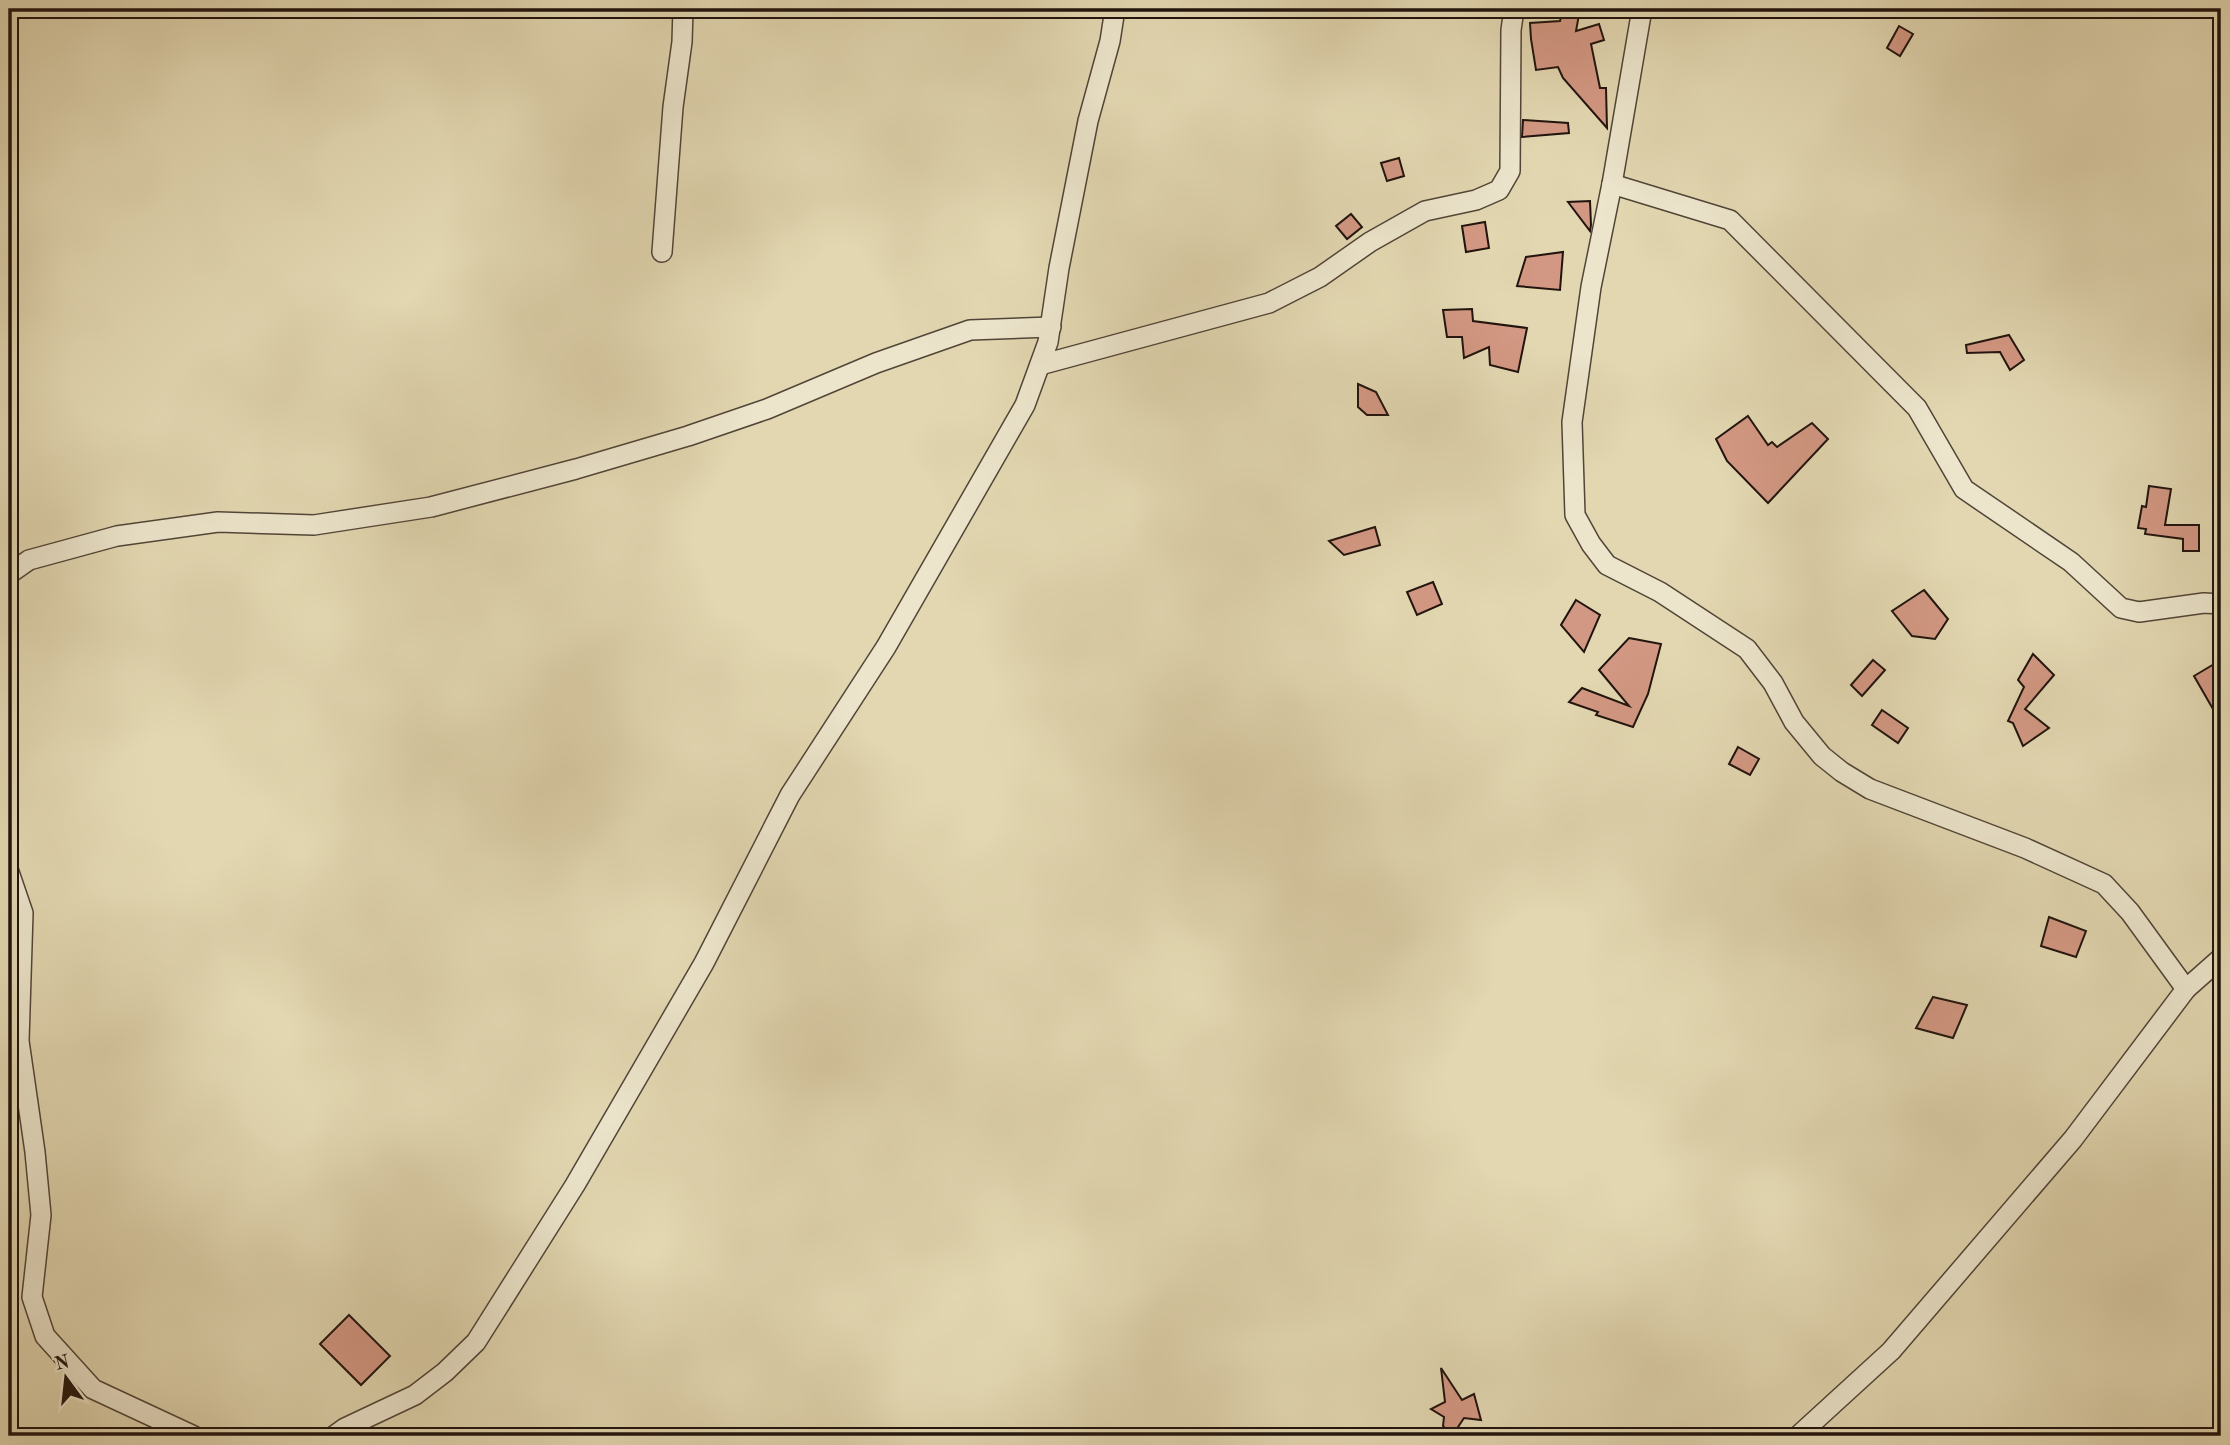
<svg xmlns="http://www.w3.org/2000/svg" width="2230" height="1445" viewBox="0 0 2230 1445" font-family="'Old Standard TT',serif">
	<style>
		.building { fill: #d39883; stroke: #21140e; stroke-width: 2 }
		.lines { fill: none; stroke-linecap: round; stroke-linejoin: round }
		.minor-casing { stroke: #514537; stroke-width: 22 }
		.minor { stroke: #ece5cc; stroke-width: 19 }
	</style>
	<rect width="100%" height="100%" fill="#e2d7b1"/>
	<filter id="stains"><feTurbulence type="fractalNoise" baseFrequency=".00286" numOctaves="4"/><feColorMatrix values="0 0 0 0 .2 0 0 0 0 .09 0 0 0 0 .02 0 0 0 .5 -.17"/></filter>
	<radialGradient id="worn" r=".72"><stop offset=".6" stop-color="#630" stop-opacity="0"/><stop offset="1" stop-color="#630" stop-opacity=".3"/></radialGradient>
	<g class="building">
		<polygon points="1563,9 1580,9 1576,31 1599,24 1604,40 1591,44 1600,88 1606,88 1607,128 1563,78 1558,67 1536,70 1531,39 1530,23 1560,21"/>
		<polygon points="1899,26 1913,34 1900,56 1887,48"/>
		<polygon points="1523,120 1568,123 1569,133 1522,137"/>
		<polygon points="1399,158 1404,176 1387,181 1381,163"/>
		<polygon points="1590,201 1591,225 1590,231 1568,202"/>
		<polygon points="1351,214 1362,227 1347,239 1336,226"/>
		<polygon points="1485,222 1489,248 1466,252 1462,226"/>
		<polygon points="1563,252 1560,290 1517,286 1526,257"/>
		<polygon points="1472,309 1473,321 1527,328 1518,372 1490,365 1489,347 1464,358 1462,337 1447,337 1443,310"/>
		<polygon points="2009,335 2024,360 2010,370 2000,352 1967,353 1966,345"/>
		<polygon points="1358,384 1376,392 1388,415 1367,415 1358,407"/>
		<polygon points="1748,416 1768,445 1772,442 1777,447 1812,423 1828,439 1768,503 1727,461 1716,439"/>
		<polygon points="2149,486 2171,489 2165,525 2199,525 2199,551 2183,551 2183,539 2145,534 2146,529 2138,528 2142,506 2146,507"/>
		<polygon points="1375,527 1380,545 1344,555 1329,541"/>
		<polygon points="1433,582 1442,604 1417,615 1407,592"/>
		<polygon points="1924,590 1948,619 1935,639 1912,636 1892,611"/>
		<polygon points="1576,600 1600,615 1584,652 1561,625"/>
		<polygon points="1629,638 1661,644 1648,694 1633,727 1596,715 1598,712 1569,702 1582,688 1629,706 1599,670"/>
		<polygon points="2033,654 2054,675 2025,709 2049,728 2023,746 2013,723 2008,721 2024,687 2018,680"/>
		<polygon points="1873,660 1885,670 1862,696 1851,685"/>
		<polygon points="2221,660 2221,723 2194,676"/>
		<polygon points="1882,710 1908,728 1898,743 1872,725"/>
		<polygon points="1738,747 1759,759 1750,775 1729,764"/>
		<polygon points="2049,917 2086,931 2076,957 2041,946"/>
		<polygon points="1933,997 1967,1005 1953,1038 1916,1028"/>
		<polygon points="349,1315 390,1356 361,1385 320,1344"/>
		<polygon points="1441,1368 1462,1400 1474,1394 1481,1420 1464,1418 1452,1436 1443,1426 1444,1417 1431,1409 1445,1402"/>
	</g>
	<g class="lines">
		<defs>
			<g id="minor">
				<polyline points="1642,9 1612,184 1591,287 1572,422 1575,515 1591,544 1607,565 1660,592 1747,649 1773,683 1794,722 1822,756 1842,772 1870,789 2025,848 2104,884 2130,912 2186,989"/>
				<polyline points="1612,184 1730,220 1917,408 1964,489 2071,562 2121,608 2139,612 2204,603 2221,604"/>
				<polyline points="662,252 673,107 682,42 683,9"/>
				<polyline points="1040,365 1269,303 1320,277 1370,242 1425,211 1476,200 1499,190 1510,171 1511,30 1514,9"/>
				<polyline points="9,574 29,560 117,536 218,522 314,525 431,507 576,469 688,436 767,409 876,363 970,330 1051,327"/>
				<polyline points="9,872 23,913 19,1041 35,1152 41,1215 32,1297 45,1336 93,1389 194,1436"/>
				<polyline points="334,1436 345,1428 415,1395 445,1372 476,1342 575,1185 704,963 790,795 886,647 1025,405 1048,342 1059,268 1088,121 1110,41 1115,9"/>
				<polyline points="1798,1436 1891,1351 2073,1139 2186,989 2221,958"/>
			</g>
		</defs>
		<use href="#minor" class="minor-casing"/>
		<use href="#minor" class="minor"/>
	</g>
	<rect width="2230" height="1445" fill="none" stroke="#e2d7b1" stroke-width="35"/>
	<rect x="10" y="10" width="2209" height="1424" fill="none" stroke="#21140e" stroke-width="3.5"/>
	<rect x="18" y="18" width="2195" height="1410" fill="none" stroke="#21140e" stroke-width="2"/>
	<g transform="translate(66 1378) rotate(345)" stroke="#ece5cc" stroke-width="5" paint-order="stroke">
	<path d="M0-5L12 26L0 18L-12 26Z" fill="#21140e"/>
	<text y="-10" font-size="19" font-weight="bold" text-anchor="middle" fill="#21140e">N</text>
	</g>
	<rect width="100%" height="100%" filter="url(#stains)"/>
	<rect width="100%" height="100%" fill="url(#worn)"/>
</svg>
